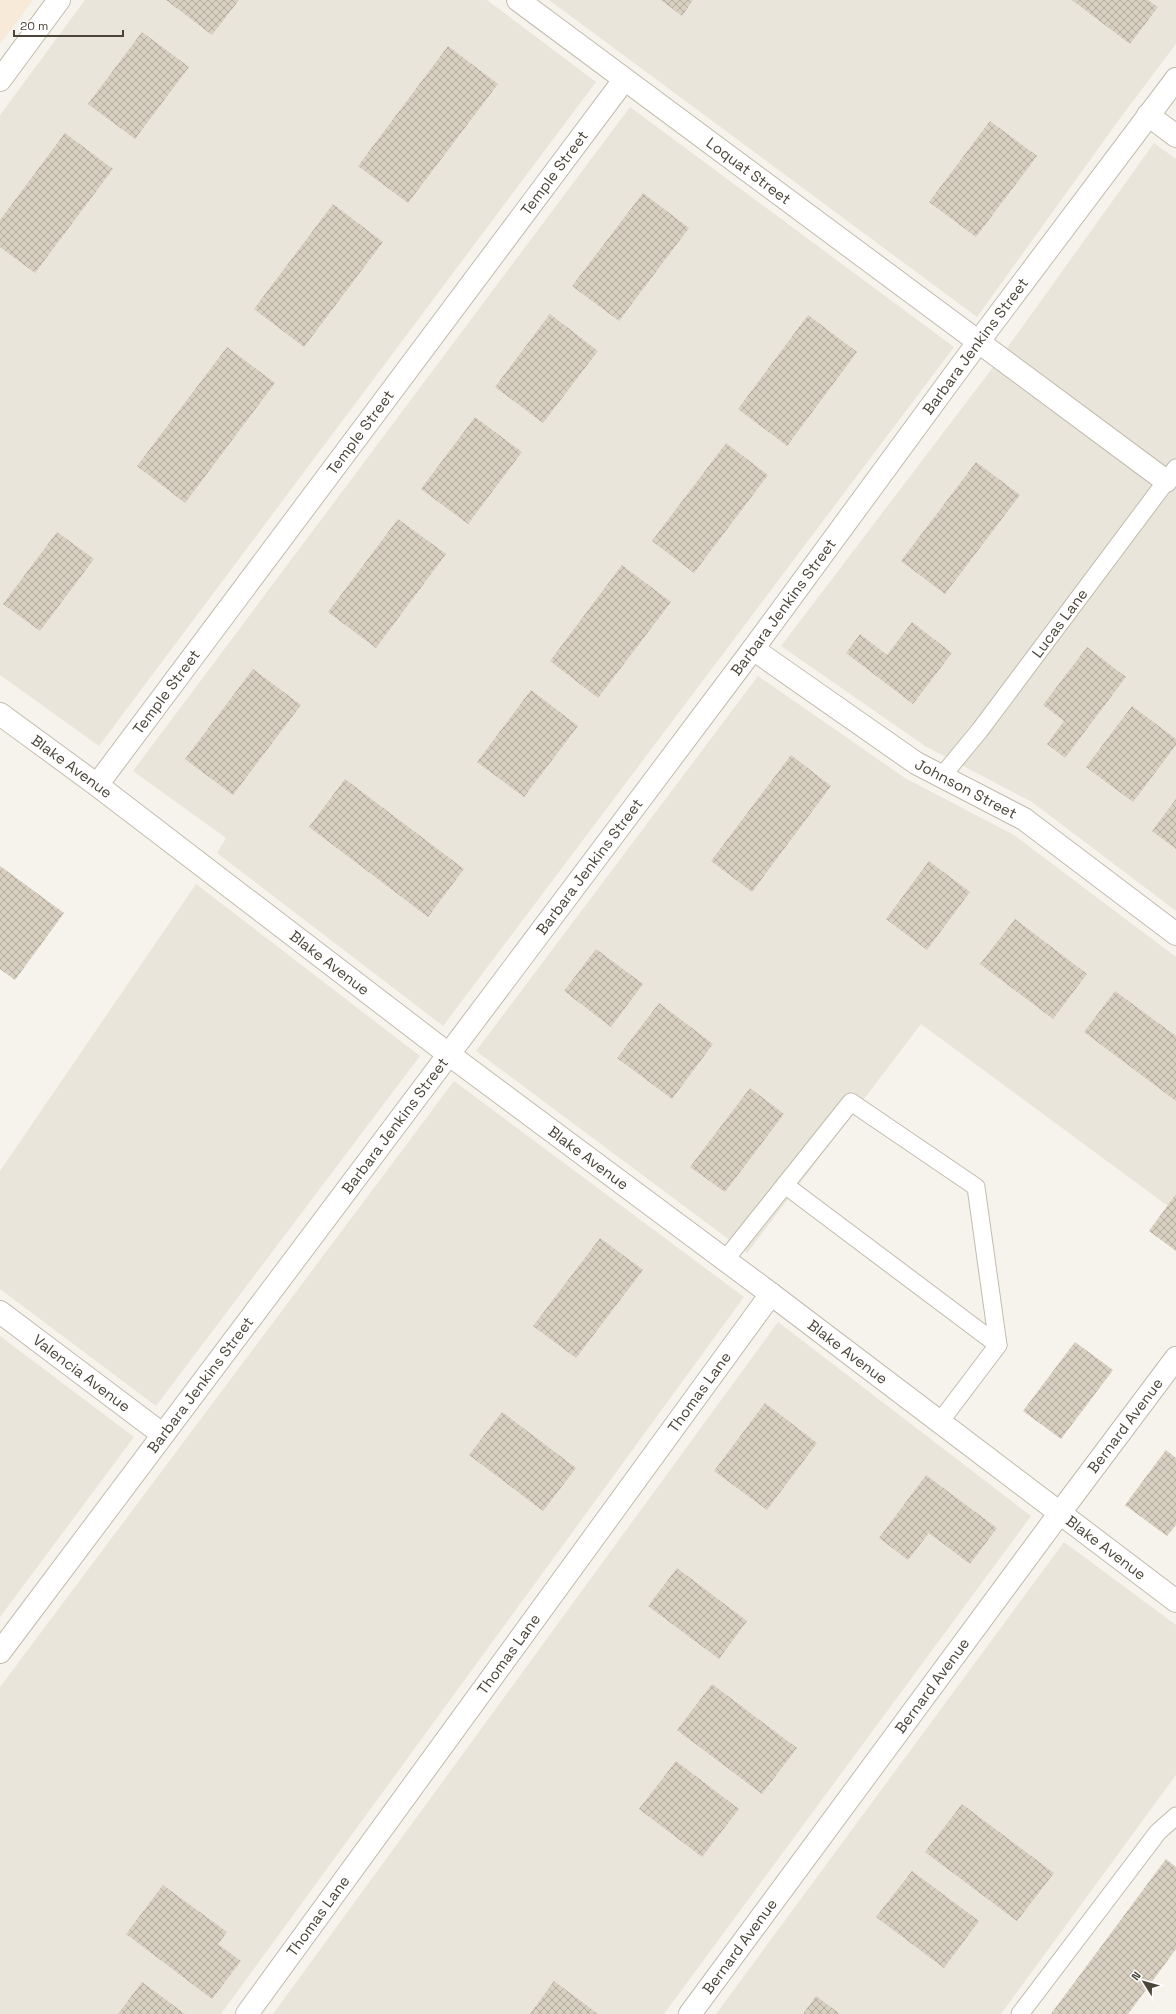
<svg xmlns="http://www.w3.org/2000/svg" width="1176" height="2014" viewBox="0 0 1176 2014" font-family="'Space Grotesk',sans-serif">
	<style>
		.residential { fill: #eae5da }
		.commercial { fill: #f7ead8 }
		.building { fill: url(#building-cross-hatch) }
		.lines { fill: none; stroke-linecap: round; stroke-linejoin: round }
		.service-casing { stroke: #c2bbae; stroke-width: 19 }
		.minor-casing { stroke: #c2bbae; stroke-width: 24 }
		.service { stroke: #fff; stroke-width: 17 }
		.minor { stroke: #fff; stroke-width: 22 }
		.labels { text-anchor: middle; stroke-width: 3; stroke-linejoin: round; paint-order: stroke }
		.street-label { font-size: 15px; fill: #4b4439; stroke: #fff }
	</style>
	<defs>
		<pattern id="building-cross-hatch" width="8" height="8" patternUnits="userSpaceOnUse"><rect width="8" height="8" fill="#d8cfc1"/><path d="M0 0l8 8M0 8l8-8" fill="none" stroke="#b1aa9e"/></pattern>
	</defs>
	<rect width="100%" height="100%" fill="#f6f3ec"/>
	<g class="residential">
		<polygon points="85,0 487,0 596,82 99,746 0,675 0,115"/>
		<polygon points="549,0 1176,0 1176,44 1121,117 977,317"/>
		<polygon points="630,107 954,347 443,1026 217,853 226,838 133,771"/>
		<polygon points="1154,143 1176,159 1176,911 1032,802 925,746 781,646 1000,358"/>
		<polygon points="758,676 905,778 1014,835 1176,957 1176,1212 921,1024 747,1253 476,1051"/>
		<polygon points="196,884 420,1056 156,1406 0,1289 0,1171"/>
		<polygon points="454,1081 744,1297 221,2014 0,2014 0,1687"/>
		<polygon points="778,1322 1031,1516 664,2014 273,2014"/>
		<polygon points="0,1336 134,1437 0,1617"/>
		<polygon points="1064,1542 1176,1625 1176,1775 1001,2014 716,2014"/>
	</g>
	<polygon class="commercial" points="0,0 33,0 0,44"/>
	<g class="building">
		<polygon points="166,0 239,0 212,35"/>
		<polygon points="661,0 693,0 682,16"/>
		<polygon points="1072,0 1148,0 1158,7 1130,44"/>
		<polygon points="142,32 189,67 135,139 88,104"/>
		<polygon points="448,46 498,84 408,203 358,166"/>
		<polygon points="990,121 1037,156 976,237 929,202"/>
		<polygon points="65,133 113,169 35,273 0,247 0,220"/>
		<polygon points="643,193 689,228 619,321 572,286"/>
		<polygon points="333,204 383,242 304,347 254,309"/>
		<polygon points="550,314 598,351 543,423 495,387"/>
		<polygon points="808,315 857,352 787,446 738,409"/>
		<polygon points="227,347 275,383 185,503 137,466"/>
		<polygon points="475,417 522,452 468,524 421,489"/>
		<polygon points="726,443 768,475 694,573 652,541"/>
		<polygon points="976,462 1020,495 945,594 901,561"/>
		<polygon points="398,519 446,554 376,648 328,612"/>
		<polygon points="57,532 94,559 40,631 3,604"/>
		<polygon points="622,565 671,602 598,698 550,661"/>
		<polygon points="912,622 952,653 913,704 846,653 860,634 887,655"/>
		<polygon points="1087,647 1126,677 1065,758 1047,744 1064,721 1043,705"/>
		<polygon points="253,669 301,705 233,795 185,759"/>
		<polygon points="531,690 578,726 524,797 477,762"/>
		<polygon points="1132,706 1176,739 1176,745 1133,802 1086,767"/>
		<polygon points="791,755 831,786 752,892 711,861"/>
		<polygon points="345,779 464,869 428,917 309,827"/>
		<polygon points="1176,799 1176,849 1152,831"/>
		<polygon points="929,861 970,892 927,950 886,919"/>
		<polygon points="0,866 64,913 15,980 0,969"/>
		<polygon points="1015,919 1087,974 1053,1019 980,964"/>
		<polygon points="596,949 643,984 611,1027 564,991"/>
		<polygon points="1115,991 1176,1036 1176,1101 1084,1032"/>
		<polygon points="659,1003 713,1044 672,1099 617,1058"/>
		<polygon points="750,1088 784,1114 725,1192 690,1167"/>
		<polygon points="1176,1194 1176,1251 1149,1231"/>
		<polygon points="600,1238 643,1270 576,1358 533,1326"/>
		<polygon points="1075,1342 1113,1370 1061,1439 1023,1411"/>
		<polygon points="765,1403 817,1443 767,1510 714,1471"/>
		<polygon points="502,1412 576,1468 543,1511 469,1455"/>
		<polygon points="1166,1450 1176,1458 1176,1525 1167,1536 1125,1505"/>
		<polygon points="926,1475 997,1528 970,1564 929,1533 908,1560 879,1538"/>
		<polygon points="677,1568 747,1621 719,1659 648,1606"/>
		<polygon points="712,1684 797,1748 762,1794 677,1730"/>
		<polygon points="676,1761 739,1809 702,1857 639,1809"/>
		<polygon points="962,1804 1054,1873 1017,1921 925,1852"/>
		<polygon points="1166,1859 1176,1867 1176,1949 1128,2014 1051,2014"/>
		<polygon points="912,1871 979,1921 944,1968 876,1917"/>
		<polygon points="163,1885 227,1932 218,1944 241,1961 212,1999 126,1934"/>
		<polygon points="554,1981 598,2014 530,2014"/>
		<polygon points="142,1982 185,2014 118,2014"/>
		<polygon points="816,1996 840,2014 803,2014"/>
	</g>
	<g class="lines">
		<defs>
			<g id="service">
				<path id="s1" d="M 942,776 L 980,730 L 1176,468"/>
				<polyline points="785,1185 998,1345"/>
				<polyline points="725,1260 851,1102 976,1187 998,1345 939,1423"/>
				<polyline points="1020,2014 1158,1832 1176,1816"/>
			</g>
			<g id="minor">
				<path id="s2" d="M 518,0 L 1166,481"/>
				<polyline points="0,80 59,0"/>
				<polyline points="1148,115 1176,136"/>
				<path id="s3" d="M 753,649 L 916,763 L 1024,819 L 1176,934"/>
				<path id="s4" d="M 0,714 L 97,785 L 447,1053 L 771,1294 L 1176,1601"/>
				<path id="s5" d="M 97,785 L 624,80"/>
				<path id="s6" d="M 0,1312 L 162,1434"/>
				<path id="s7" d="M 0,1652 L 753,649 L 979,341 L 1176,79"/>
				<path id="s8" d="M 247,2014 L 771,1294"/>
				<path id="s9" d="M 690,2014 L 1059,1514 L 1176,1358"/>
			</g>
		</defs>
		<use href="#service" class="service-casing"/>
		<use href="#minor" class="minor-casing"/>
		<use href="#service" class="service"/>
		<use href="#minor" class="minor"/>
	</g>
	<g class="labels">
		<g class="street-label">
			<text dy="5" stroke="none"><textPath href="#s2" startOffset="287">Loquat Street</textPath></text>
			<text dy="5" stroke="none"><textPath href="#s5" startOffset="764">Temple Street</textPath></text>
			<text dy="5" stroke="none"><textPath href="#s7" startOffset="1630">Barbara Jenkins Street</textPath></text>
			<text dy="5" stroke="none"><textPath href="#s5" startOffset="440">Temple Street</textPath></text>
			<text dy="5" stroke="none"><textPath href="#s7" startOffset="1306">Barbara Jenkins Street</textPath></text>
			<text dy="5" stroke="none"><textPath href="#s1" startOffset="193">Lucas Lane</textPath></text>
			<text dy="5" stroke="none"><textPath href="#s5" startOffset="116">Temple Street</textPath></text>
			<text dy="5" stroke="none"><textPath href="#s4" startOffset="89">Blake Avenue</textPath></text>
			<text dy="5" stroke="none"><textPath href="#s3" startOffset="255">Johnson Street</textPath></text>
			<text dy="5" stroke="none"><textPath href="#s7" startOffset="982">Barbara Jenkins Street</textPath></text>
			<text dy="5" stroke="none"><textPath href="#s4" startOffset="413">Blake Avenue</textPath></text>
			<text dy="5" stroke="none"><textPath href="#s7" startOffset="658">Barbara Jenkins Street</textPath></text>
			<text dy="5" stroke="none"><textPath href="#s4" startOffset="737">Blake Avenue</textPath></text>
			<text dy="5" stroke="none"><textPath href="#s4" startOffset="1061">Blake Avenue</textPath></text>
			<text dy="5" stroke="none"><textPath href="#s6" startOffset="102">Valencia Avenue</textPath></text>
			<text dy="5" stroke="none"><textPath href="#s7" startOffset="334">Barbara Jenkins Street</textPath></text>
			<text dy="5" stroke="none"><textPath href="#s8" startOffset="769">Thomas Lane</textPath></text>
			<text dy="5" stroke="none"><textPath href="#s9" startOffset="732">Bernard Avenue</textPath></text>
			<text dy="5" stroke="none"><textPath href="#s4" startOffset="1385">Blake Avenue</textPath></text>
			<text dy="5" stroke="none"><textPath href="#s8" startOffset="445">Thomas Lane</textPath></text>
			<text dy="5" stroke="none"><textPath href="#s9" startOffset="408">Bernard Avenue</textPath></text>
			<text dy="5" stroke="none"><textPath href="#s8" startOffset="121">Thomas Lane</textPath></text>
			<text dy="5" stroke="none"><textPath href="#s9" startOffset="84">Bernard Avenue</textPath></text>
		</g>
	</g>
	<g transform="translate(1144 1982) rotate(307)" stroke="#ffffff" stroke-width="3" paint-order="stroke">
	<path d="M0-3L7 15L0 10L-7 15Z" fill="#4b4439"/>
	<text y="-6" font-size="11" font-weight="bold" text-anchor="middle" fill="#4b4439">N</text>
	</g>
	<path d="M14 30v6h109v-6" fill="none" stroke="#4b4439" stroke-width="2"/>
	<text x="20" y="30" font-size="12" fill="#4b4439" stroke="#ffffff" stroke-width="3" paint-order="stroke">20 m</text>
</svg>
